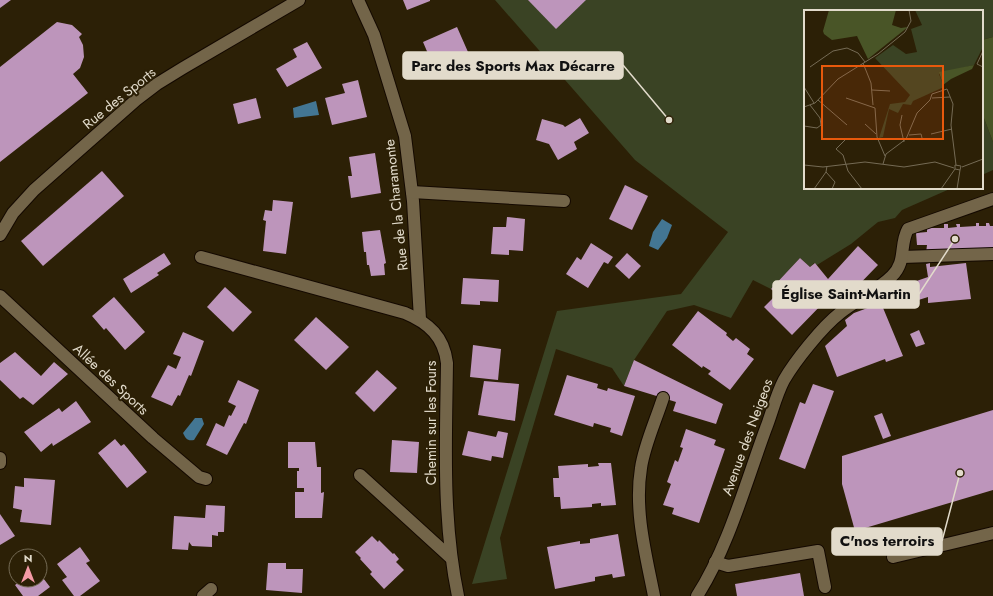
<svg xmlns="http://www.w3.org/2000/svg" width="993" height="596" viewBox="0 0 993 596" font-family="Jost,sans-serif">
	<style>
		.green { fill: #3a4324 }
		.forest { fill: #495527 }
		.water { fill: #437693 }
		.building { fill: #bd95bb }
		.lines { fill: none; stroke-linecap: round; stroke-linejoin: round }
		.minor-casing { stroke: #140900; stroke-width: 14 }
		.minor { stroke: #736549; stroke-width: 12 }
		.labels { text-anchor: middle; stroke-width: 4; stroke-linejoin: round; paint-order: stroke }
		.street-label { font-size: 14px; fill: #e2dbcb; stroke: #2c2006 }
		.inset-road { fill: none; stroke: #756b55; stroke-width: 1 }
		.view { fill: #e8590c; fill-opacity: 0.15; stroke: #e8590c; stroke-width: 2 }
		.inset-edge { fill: none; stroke: #e2dbcb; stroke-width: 2 }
		.leader { fill: none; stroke: #e2dbcb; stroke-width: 1.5 }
		.callout-dot { fill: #e2dbcb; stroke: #2c2006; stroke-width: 1.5 }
		.callout { fill: #e2dbcb; stroke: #e2dbcb; stroke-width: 1.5 }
		.callout-label { font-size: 15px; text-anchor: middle; font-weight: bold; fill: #111 }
	</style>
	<rect width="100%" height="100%" fill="#2c2006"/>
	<g class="green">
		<polygon points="495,0 993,0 993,37 982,40 982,11 805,11 805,188 952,188 902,210 895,218 878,222 851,244 817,265 814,263 810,267 800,258 771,289 753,280 731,318 694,305 667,311 634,360 624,386 612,368 556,349 500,538 507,579 472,584 557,311 681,294 728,232 635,160"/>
		<polygon points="982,113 993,142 993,170 982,175"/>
	</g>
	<polygon class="forest" points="993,37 993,142 982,113 982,40"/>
	<g class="water">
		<polygon points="316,101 319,115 294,118 293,108"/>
		<polygon points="662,219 672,225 667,238 658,250 649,246 653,232"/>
		<path d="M 195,418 L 202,418 L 204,424 L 194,440 C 187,441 186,439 183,433 Z"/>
	</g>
	<g class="building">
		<polygon points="0,0 11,0 0,8"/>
		<polygon points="403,0 430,0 430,1 407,10"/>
		<polygon points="528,0 586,0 556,29"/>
		<polygon points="57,22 72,25 82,34 79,37 83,45 84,57 80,68 73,74 88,93 0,162 0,67"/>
		<polygon points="457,27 468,52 452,59 453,62 435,70 423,42"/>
		<polygon points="307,42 322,68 287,87 276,69 297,57 293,49"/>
		<polygon points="358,80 367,117 332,125 325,98 345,93 342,84"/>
		<polygon points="256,98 261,118 238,124 233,104"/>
		<polygon points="580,118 589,133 574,142 577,149 558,160 549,144 536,140 542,119 563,125 565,127"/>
		<polygon points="375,153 381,193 351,198 348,176 352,176 349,157"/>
		<polygon points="102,171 124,196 43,266 21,241"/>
		<polygon points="625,185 648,196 632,230 609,219"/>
		<polygon points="273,200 293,202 286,254 263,251 266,221 263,220 265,210 272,211"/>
		<polygon points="507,217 525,219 523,251 509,250 509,255 491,254 493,227 506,227"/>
		<polygon points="976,223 979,223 979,226 986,226 986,223 989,223 990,226 993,226 993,248 987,251 987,248 929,250 926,253 927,245 917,245 916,233 927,232 927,228 944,228 944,224 948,224 948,228 957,227 956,224 960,224 960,227 976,226"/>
		<polygon points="380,230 386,263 384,264 385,275 371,276 369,265 367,265 366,252 364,252 362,232"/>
		<polygon points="591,243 613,257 608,264 604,262 588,288 566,274 577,257 581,260"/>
		<polygon points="858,246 878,265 847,297 842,292 837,296 827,299 792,335 764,307 777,294 771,289 800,258 810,267 815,263 828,279"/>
		<polygon points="164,253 171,264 157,273 159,275 131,293 123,279"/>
		<polygon points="627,253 641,266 629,279 615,266"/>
		<polygon points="930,263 930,267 966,263 971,299 928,303 928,297 909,303 902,286 928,277 926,264"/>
		<polygon points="463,278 499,280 498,302 480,301 480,305 461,304"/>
		<polygon points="225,287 252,312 233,332 207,307"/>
		<polygon points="114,297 145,332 125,350 106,328 104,330 92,316"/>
		<polygon points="881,303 903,356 886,362 885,359 837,377 825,346 847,326 845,320 854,313"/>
		<polygon points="698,311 727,333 726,335 733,341 736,338 750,349 747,354 754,359 730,390 708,374 711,371 703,366 702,368 672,345"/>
		<polygon points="316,317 349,347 326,370 294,340"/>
		<polygon points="919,330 925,344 916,347 910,334"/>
		<polygon points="183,332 204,341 191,376 189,375 180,396 178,395 172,406 151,397 168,365 176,369 181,357 173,354"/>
		<polygon points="473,345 501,349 498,380 470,377"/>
		<polygon points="15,352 41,376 54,362 68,374 33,405 23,397 20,399 0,380 0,363"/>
		<polygon points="634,360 723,404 716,424 673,411 676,402 624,386"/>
		<polygon points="377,370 397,388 374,412 355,393"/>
		<polygon points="567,375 598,384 597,388 607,391 608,388 635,396 622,436 610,432 611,428 594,423 593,427 554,415"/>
		<polygon points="238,380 259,390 246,424 244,423 227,455 206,445 216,423 224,427 229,415 231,416 236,406 228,402"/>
		<polygon points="484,381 519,384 515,421 478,415"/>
		<polygon points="813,384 834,391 805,469 779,459 800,402 805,404"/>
		<polygon points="76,401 91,422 53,446 52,443 41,452 24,432 59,408 62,412"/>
		<polygon points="993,410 993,490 855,531 842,484 842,456"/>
		<polygon points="882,413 891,436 883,439 874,416"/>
		<polygon points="686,429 716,440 714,445 725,449 699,523 672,514 674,508 663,505 671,484 667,482 675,460 678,462 683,448 680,447"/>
		<polygon points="468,431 496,437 498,431 508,433 503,458 492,456 491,461 462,455"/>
		<polygon points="115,439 121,446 124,444 147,472 127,488 98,453"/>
		<polygon points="392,440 419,442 417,473 390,472"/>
		<polygon points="288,442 315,442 317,467 321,467 321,493 324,492 322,518 295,518 295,492 304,492 304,488 297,488 297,471 299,471 299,468 288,468"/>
		<polygon points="598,463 611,463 616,505 601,506 601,503 592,504 592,507 561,509 560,497 554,497 553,478 559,478 558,466 588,464 588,467 599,466"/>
		<polygon points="24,478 55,480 51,525 20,522 22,510 13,508 15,486 24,487"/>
		<polygon points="206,505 225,506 224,532 218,532 218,536 212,535 212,547 192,546 189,542 188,550 172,549 174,516 205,518"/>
		<polygon points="0,514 15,536 0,545"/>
		<polygon points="618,534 625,576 613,578 612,574 595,577 595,581 555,589 547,547 580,541 580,544 590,543 590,539"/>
		<polygon points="372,536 378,542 379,540 393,554 394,553 399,559 396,562 404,570 384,589 370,574 372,572 360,559 361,558 355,552"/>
		<polygon points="80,547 90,561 86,563 100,581 80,596 74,596 62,580 67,577 57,564"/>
		<polygon points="268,563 286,563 286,569 303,569 302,593 266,590"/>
		<polygon points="800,573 804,596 737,596 735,584"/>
		<polygon points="40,574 50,587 38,596 23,596 15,585 22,580 40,580"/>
	</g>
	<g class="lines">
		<defs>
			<g id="minor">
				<polyline points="358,0 374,35 405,136 413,201 420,319"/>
				<polyline points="412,192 564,201"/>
				<polyline points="0,235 13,213 34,190 136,100 157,84 183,68 299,0"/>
				<path d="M 201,257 L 405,313 C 429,323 444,337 447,363 C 446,441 442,519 458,596"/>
				<polyline points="902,257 993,254"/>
				<polyline points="0,296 153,438 199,477 206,479"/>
				<polyline points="0,458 0,463"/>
				<polyline points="360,475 450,557"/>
				<polyline points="893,557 993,533"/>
				<polyline points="715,562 728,566 818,551 825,587"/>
				<polyline points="203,596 211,589"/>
				<path d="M 654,596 C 646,555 634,511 641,468 C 644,446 656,420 663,398"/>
				<path d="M 697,596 C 728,548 746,482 766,428 C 772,413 776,395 784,380 C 795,361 822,327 840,313 C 856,300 877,291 892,276 C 907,261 899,245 908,229 L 993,199"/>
			</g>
		</defs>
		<use href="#minor" class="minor-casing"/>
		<use href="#minor" class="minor"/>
	</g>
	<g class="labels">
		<g class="street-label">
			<text transform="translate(119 98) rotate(-39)" y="5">Rue des Sports</text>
			<text transform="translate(396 205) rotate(-96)" y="5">Rue de la Charamonte</text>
			<text transform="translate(111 379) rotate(43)" y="5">Allée des Sports</text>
			<text transform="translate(431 423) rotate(-90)" y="5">Chemin sur les Fours</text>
			<text transform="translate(747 437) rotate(-70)" y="5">Avenue des Neigeos</text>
		</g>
	</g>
	<g transform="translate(804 10)">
		<rect width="179" height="179" fill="#2c2006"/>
		<path d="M 111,0 L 179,0 L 179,37 L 170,55 L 135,64 L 140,77 L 109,91 L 107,95 L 99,94 L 94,103 L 85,99 L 79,127 L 75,128 L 86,94 L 101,92 L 106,85 L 71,48 L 89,35 L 102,44 L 113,42 L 107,19 L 118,15 Z" fill="#3a4324"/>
		<path d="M 25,0 L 92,0 L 88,15 L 97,18 L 104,17 L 64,49 L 53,26 L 28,30 L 20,24 L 19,21 ZM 170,55 L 168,59 L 147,69 L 139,75 L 135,62 Z" fill="#495527"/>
		<path class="inset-road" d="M 179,41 L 173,54 L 179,57M 59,53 L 67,73 L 69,95M 6,57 L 29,41 L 43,38 L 54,43 L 61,52M 0,77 L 10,93M 68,80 L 86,81M 42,88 L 71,98 L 73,127 L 81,146M 128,88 L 146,87M 14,90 L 43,115M 0,97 L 11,93 L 34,69 L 74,44 L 101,22 L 107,11 L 105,0M 98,105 L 96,115 L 100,132M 61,114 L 72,124M 0,116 L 13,118 L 17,115 L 16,108 L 6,95M 127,124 L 148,119M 105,125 L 117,124 L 118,128M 43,128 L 32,139 L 39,145 L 44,161 L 58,179M 79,154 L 82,144 L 102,129 L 113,103 L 126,90 L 128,84 L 143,79 L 149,94 L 147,115 L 152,155M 0,155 L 19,157 L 61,152 L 100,157 L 131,152 L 150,158M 158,157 L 179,149M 22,162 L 31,172 L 28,179M 10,179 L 22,162 L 23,156M 137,179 L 151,159 L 151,155 L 157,156 L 156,160 L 151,159M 153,179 L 156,160"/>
		<path class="view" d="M 18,56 L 139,56 L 139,129 L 18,129 Z"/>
		<rect width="179" height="179" class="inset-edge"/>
	</g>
	<path class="leader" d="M669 120L623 65M955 239L919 294M960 473L942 541"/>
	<g class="callout-dot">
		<circle cx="669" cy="120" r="4"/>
		<circle cx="955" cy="239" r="4"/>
		<circle cx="960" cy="473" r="4"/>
	</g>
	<g class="callout">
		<rect x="403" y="52" width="220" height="27" rx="4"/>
		<rect x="773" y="281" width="146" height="27" rx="4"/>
		<rect x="832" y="528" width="110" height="27" rx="4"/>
	</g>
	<g class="callout-label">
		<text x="513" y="71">Parc des Sports Max Décarre</text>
		<text x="846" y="299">Église Saint-Martin</text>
		<text x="887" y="546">C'nos terroirs</text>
	</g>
	<g transform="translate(28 568)"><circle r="19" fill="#2c2006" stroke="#756b55"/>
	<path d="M0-3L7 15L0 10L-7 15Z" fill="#f49aa6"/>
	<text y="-6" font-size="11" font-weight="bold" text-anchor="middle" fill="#e2dbcb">N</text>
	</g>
</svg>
